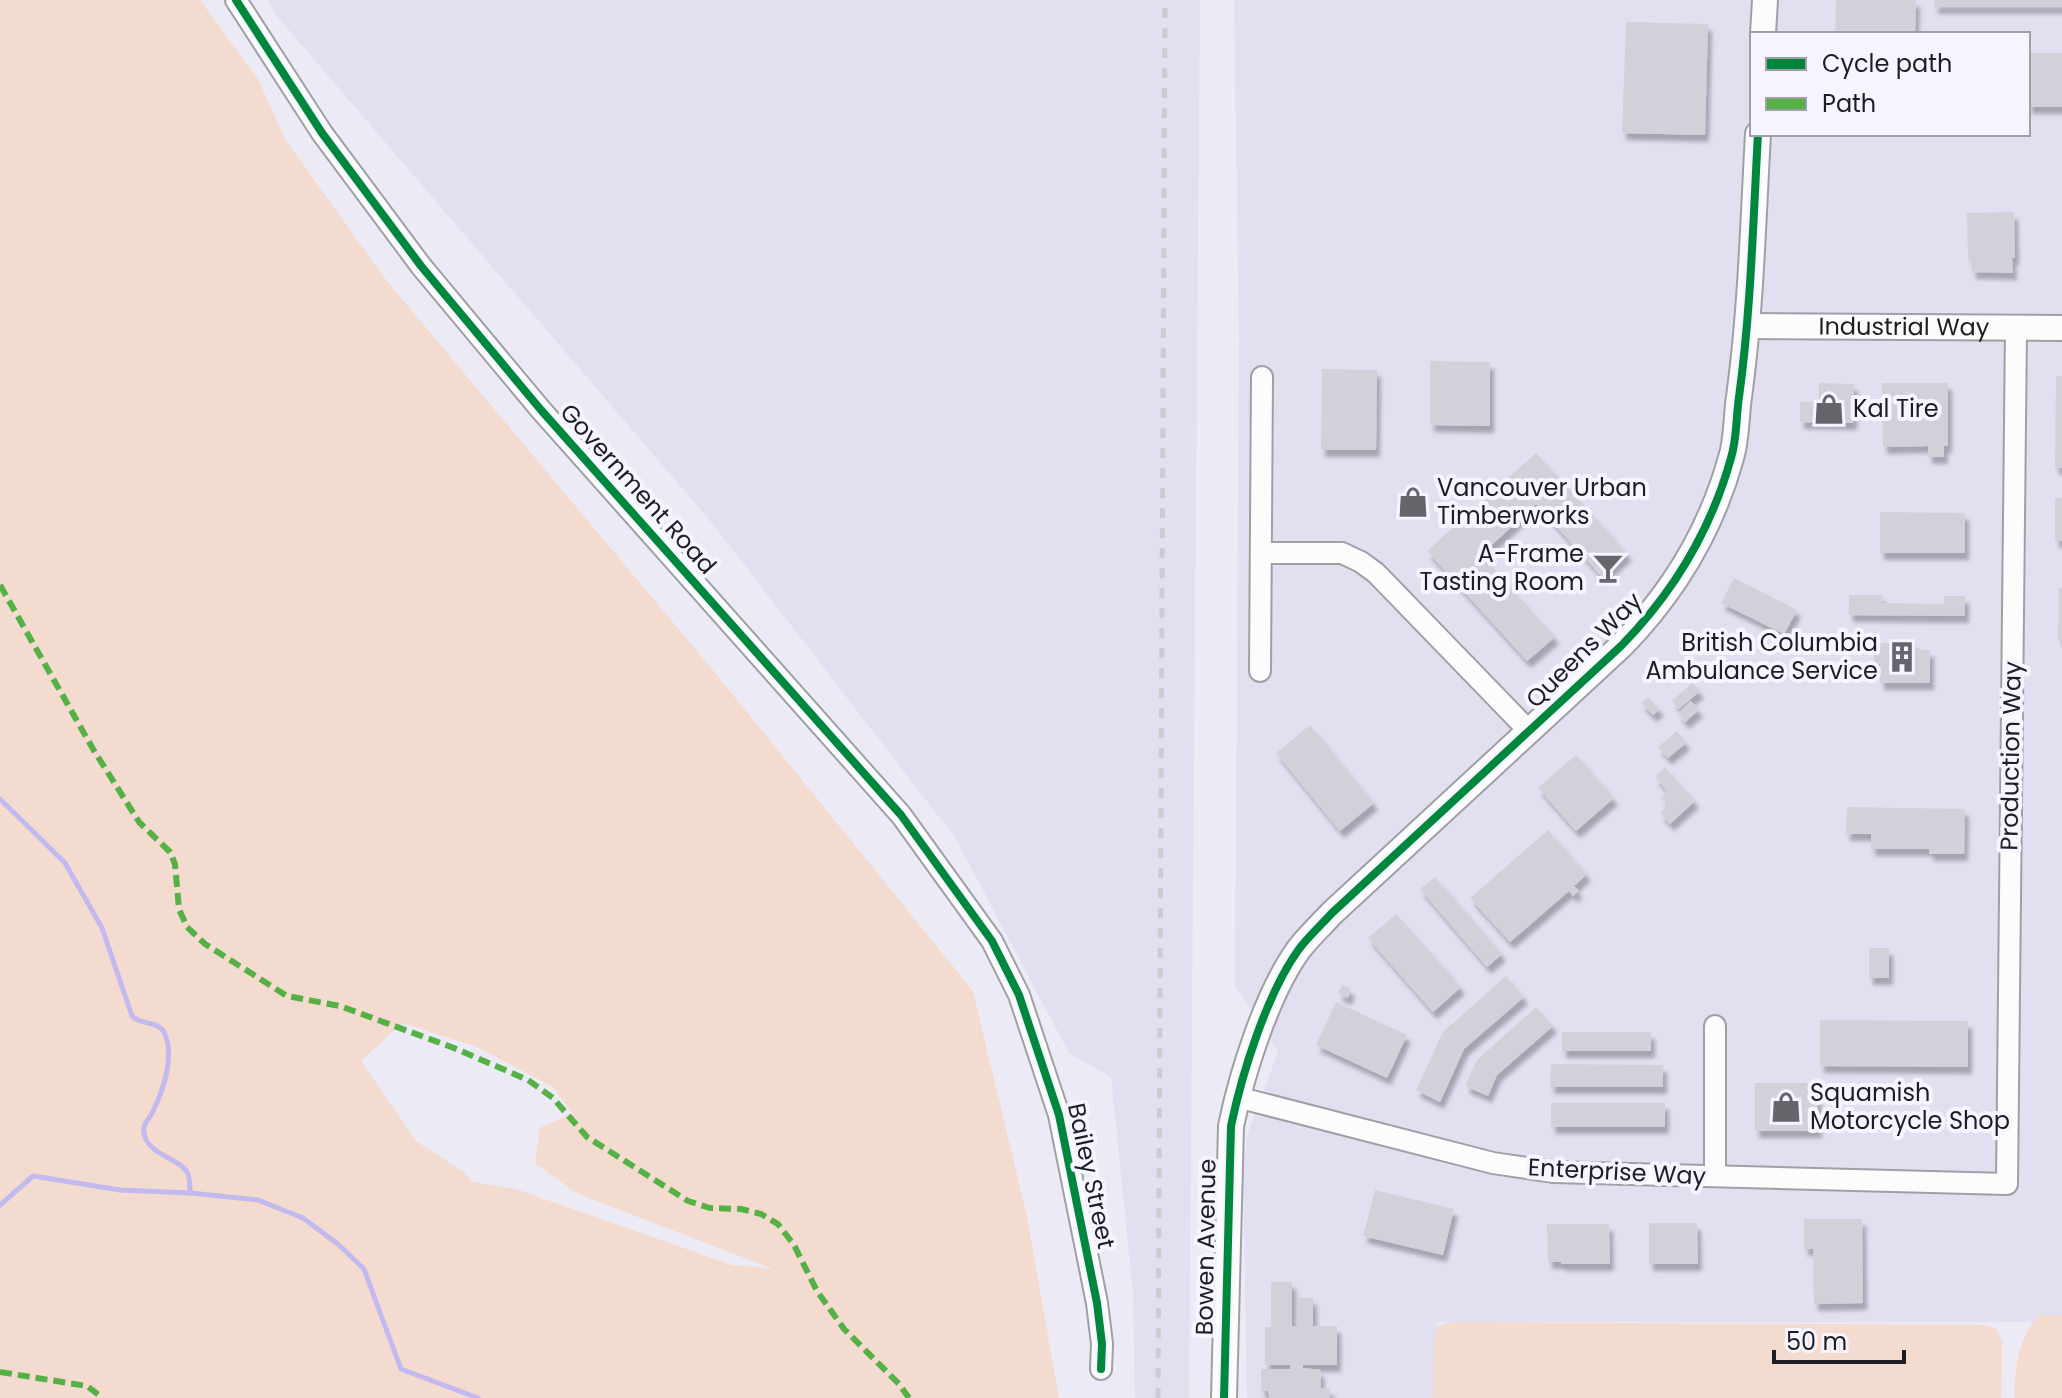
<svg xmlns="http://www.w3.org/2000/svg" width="2062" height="1398" viewBox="0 0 2062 1398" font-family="Poppins,sans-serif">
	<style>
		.built { fill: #e2dff1; fill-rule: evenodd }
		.green { fill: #f4dbd0; fill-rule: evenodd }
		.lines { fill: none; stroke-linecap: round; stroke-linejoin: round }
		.stream { stroke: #c2b9ee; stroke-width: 5 }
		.building { fill: #d2d1d9; filter: url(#shadow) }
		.minor-casing { stroke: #a09fa6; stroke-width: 24 }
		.tertiary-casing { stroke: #a09fa6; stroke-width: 28 }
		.minor { stroke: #fcfcfd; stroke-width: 20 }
		.tertiary { stroke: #fcfcfd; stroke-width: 24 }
		.rail { stroke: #cdcbcf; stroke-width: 5; stroke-dasharray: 10 10; stroke-linecap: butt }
		.quiet { stroke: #55b145; stroke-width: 6; stroke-dasharray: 12 6; stroke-linecap: butt }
		.cycleway-casing { stroke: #f6f5ff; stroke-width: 13 }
		.cycleway { stroke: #00873e; stroke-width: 8 }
		.labels { text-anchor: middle; stroke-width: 8; stroke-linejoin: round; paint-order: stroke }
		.street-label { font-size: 24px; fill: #1e1d23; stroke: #f6f5ff }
		.poi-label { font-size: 24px; fill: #1e1d23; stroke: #f6f5ff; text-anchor: start }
	</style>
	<defs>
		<filter id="shadow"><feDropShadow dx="4" dy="7" stdDeviation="2" flood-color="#0004"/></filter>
	</defs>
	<rect width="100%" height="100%" fill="#eceaf4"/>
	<g class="built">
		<polygon points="267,0 1200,0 1189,1398 1135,1398 1133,1293 1111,1077 1069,1053 956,839 712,523 276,15"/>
		<path d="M 1234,0 L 2062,0 L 2062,1322 L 1437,1322 L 1436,1398 L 1247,1398 L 1243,1167 L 1248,1133 L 1278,1052 L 1235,986 L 1239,340 ZM 1752,34 L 2028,34 L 2028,134 L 1752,134 Z"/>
	</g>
	<g class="green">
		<path d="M 0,0 L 200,0 L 258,79 L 285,139 L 386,280 L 712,669 L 973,991 L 1027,1217 L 1059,1398 L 0,1398 ZM 402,1023 L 477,1047 L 553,1087 L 572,1113 L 540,1128 L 535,1163 L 576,1193 L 773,1269 L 732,1265 L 516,1189 L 472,1182 L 464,1172 L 416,1141 L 361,1061 Z"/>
		<path d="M 2040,1315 L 2062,1315 L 2062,1398 L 2014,1398 C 2015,1368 2018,1336 2040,1315 Z"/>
		<polygon points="1453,1322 1984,1325 1996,1328 2002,1341 2001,1398 1433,1398 1434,1339 1438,1326"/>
	</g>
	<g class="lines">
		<g class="stream">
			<path d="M 0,799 L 65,863 L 102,928 L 132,1016 C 140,1025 158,1021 164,1032 C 175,1055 164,1089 153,1111 C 150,1118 142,1124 144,1133 C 147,1155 181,1158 188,1174 C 190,1180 190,1187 190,1193"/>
			<polyline points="0,1205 33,1176 120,1190 190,1193 258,1200 303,1218 339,1245 364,1269 401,1369 478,1398"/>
		</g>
	</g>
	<g class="building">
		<polygon points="1836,0 1916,0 1915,34 1835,34"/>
		<rect x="1934" y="0" width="128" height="7"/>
		<polygon points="1626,22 1708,24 1705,135 1622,133"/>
		<rect x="2028" y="53" width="34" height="54"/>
		<polygon points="2014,212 2015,258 2012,258 2013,273 1972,272 1971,258 1968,258 1967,213"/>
		<polygon points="1430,361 1490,362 1490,426 1430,425"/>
		<polygon points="1322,369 1377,370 1376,450 1321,450"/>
		<polygon points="2056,376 2062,376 2062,468 2055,468"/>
		<polygon points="1819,383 1854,384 1853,423 1800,422 1800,402 1819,402"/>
		<polygon points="1882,383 1948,383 1948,446 1944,446 1944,457 1928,457 1928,446 1883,447"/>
		<polygon points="1536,453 1628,554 1602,577 1536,504 1481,555 1555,637 1527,661 1427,551"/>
		<rect x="2055" y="498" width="7" height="43"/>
		<polygon points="1880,512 1965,513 1965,553 1880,553"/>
		<polygon points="1734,578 1797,610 1784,634 1721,603"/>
		<polygon points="2059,588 2062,588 2062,639 2058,639"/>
		<polygon points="1849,595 1882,595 1882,603 1944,604 1944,596 1965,596 1965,616 1849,615"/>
		<polygon points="1874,643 1915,643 1915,650 1930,650 1930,683 1880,683 1880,664 1874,664"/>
		<polygon points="1692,683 1700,691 1679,709 1672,701"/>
		<polygon points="1648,697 1660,709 1653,715 1641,703"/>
		<polygon points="1691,701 1699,710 1685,722 1678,713"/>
		<polygon points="1310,725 1374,803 1340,831 1276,753"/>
		<polygon points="1677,731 1686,743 1668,758 1658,747"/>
		<polygon points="1576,755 1614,798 1576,831 1538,788"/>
		<polygon points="1665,767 1695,801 1670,824 1660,813 1668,806 1661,798 1668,792 1655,777"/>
		<polygon points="1847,807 1965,809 1964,854 1929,854 1929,849 1871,849 1871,834 1846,834"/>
		<polygon points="1548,830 1587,874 1574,886 1579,891 1573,896 1569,891 1510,942 1470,898"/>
		<polygon points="1435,877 1502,954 1487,967 1420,889"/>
		<polygon points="1396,914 1461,987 1433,1012 1368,938"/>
		<rect x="1869" y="948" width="20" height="30"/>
		<polygon points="1506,976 1524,997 1464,1049 1440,1102 1416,1090 1443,1032"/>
		<polygon points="1342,985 1351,989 1348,998 1338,994"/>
		<polygon points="1336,1002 1407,1035 1387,1078 1316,1045"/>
		<polygon points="1536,1007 1553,1026 1497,1075 1488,1096 1465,1086 1477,1060"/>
		<polygon points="1820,1020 1968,1021 1968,1067 1820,1066"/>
		<rect x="1562" y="1032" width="89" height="19"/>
		<polygon points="1551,1064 1663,1065 1663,1087 1550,1087"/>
		<polygon points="1755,1083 1817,1083 1818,1131 1755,1131"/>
		<rect x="1551" y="1103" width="114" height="24"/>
		<polygon points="1375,1190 1454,1209 1443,1255 1363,1236"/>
		<polygon points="1804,1219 1862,1219 1863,1303 1814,1304 1813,1249 1804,1249"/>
		<polygon points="1649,1223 1697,1223 1698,1264 1649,1264"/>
		<polygon points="1547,1224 1609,1224 1610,1264 1561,1264 1561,1262 1548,1262"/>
		<polygon points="1271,1282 1292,1282 1292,1326 1297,1326 1297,1298 1313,1298 1313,1326 1337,1326 1337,1365 1303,1365 1303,1368 1320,1370 1321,1389 1330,1388 1330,1398 1270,1398 1268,1391 1261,1391 1261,1369 1290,1369 1290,1365 1265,1365 1265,1327 1271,1327"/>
	</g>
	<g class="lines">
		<defs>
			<g id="minor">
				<polyline points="236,0 322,133 421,266 541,410 901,815 992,941 1019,995 1059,1115 1097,1303 1102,1344 1101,1369"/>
				<polyline points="1261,553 1342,553 1361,562 1376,573 1529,731"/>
				<polyline points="1260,671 1262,377"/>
				<polyline points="1237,1097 1493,1163 1553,1172 2007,1184 2016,328"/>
				<polyline points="1715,1176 1715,1026"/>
			</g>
			<g id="tertiary">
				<polyline points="1763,34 1765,0"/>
				<path id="s1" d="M 1748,326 L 2062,328"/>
				<path d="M 1224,1398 L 1231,1126 C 1242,1073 1267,993 1299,949 C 1309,936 1321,925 1332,913 L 1621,646 C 1673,593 1711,530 1731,458 C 1737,439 1736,417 1739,397 C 1751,310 1753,222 1758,134"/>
			</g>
		</defs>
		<use href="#minor" class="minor-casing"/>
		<use href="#tertiary" class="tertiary-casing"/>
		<use href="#minor" class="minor"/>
		<use href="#tertiary" class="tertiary"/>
		<polyline class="rail" points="1158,1398 1165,0"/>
		<g class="quiet">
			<polyline points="0,585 93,749 139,822 170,852 175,864 179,909 187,927 205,944 287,996 340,1006 454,1048 528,1080 553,1098 587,1137 688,1201 710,1208 741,1209 761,1214 778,1224 794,1245 817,1291 844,1329 899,1384 909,1398"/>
			<polyline points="0,1372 87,1386 103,1398"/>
		</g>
		<defs>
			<g id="cycleway">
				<polyline points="236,0 322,133 421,266 541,410 901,815 992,941 1019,995 1059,1115 1097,1303 1102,1344 1101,1369"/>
				<path d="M 1224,1398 L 1231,1126 C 1242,1073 1267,993 1299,949 C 1309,936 1321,925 1332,913 L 1621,646 C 1673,593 1711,530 1731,458 C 1737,439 1736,417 1739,397 C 1751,310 1753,222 1758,134"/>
			</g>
		</defs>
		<use href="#cycleway" class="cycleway-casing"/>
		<use href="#cycleway" class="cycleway"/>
	</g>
	<defs>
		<symbol id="shop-bare" viewBox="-9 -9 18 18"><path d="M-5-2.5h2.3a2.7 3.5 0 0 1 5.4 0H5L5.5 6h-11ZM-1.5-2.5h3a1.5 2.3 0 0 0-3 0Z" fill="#66656c" stroke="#f6f5ff" stroke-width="2.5" paint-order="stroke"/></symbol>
		<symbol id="bar-bare" viewBox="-9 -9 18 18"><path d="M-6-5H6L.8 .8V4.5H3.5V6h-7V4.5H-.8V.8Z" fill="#66656c" stroke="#f6f5ff" stroke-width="2.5" paint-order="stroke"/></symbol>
		<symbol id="building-bare" viewBox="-9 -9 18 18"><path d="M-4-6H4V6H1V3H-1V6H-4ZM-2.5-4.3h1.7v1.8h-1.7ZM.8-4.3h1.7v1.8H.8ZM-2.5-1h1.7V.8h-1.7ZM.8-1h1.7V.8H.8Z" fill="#66656c" stroke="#f6f5ff" stroke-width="2.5" paint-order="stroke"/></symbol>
	</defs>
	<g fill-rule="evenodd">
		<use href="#shop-bare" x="1807" y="387" width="44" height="44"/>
		<use href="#shop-bare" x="1391" y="480" width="44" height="44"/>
		<use href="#bar-bare" x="1586" y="546" width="44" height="44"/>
		<use href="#building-bare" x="1880" y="635" width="44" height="44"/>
		<use href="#shop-bare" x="1764" y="1085" width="44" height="44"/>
	</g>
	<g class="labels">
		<g class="street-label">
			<text dy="8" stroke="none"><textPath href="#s1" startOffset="156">Industrial Way</textPath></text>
			<text transform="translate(638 489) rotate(48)" y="8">Government Road</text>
			<text transform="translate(1584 650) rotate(-45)" y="8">Queens Way</text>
			<text transform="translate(2011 756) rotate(-89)" y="8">Production Way</text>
			<text transform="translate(1617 1172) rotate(3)" y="8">Enterprise Way</text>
			<text transform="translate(1091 1176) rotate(78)" y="8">Bailey Street</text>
			<text transform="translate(1206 1247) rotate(-89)" y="8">Bowen Avenue</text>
		</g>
		<g class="poi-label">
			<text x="1853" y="417">Kal Tire</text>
			<text x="1437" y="496">Vancouver Urban<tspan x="1437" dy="28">Timberworks</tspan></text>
			<text x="1584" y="562" text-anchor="end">A-Frame<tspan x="1584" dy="28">Tasting Room</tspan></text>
			<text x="1878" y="651" text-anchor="end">British Columbia<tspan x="1878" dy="28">Ambulance Service</tspan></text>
			<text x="1810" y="1101">Squamish<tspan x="1810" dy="28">Motorcycle Shop</tspan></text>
		</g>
	</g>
	<rect x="1750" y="32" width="280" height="104" fill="#f6f5ff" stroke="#a09fa7" stroke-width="2"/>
	<rect x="1766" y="58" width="40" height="12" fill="#00873e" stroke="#a09fa7" stroke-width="2"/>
	<text x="1822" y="72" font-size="24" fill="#1e1d23">Cycle path</text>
	<rect x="1766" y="98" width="40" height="12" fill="#55b145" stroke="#a09fa7" stroke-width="2"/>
	<text x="1822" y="112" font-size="24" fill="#1e1d23">Path</text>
	<path d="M1774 1350v12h130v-12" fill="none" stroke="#1e1d23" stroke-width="4"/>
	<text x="1786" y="1350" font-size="24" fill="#1e1d23" stroke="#f6f5ff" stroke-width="6" paint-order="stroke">50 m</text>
</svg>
